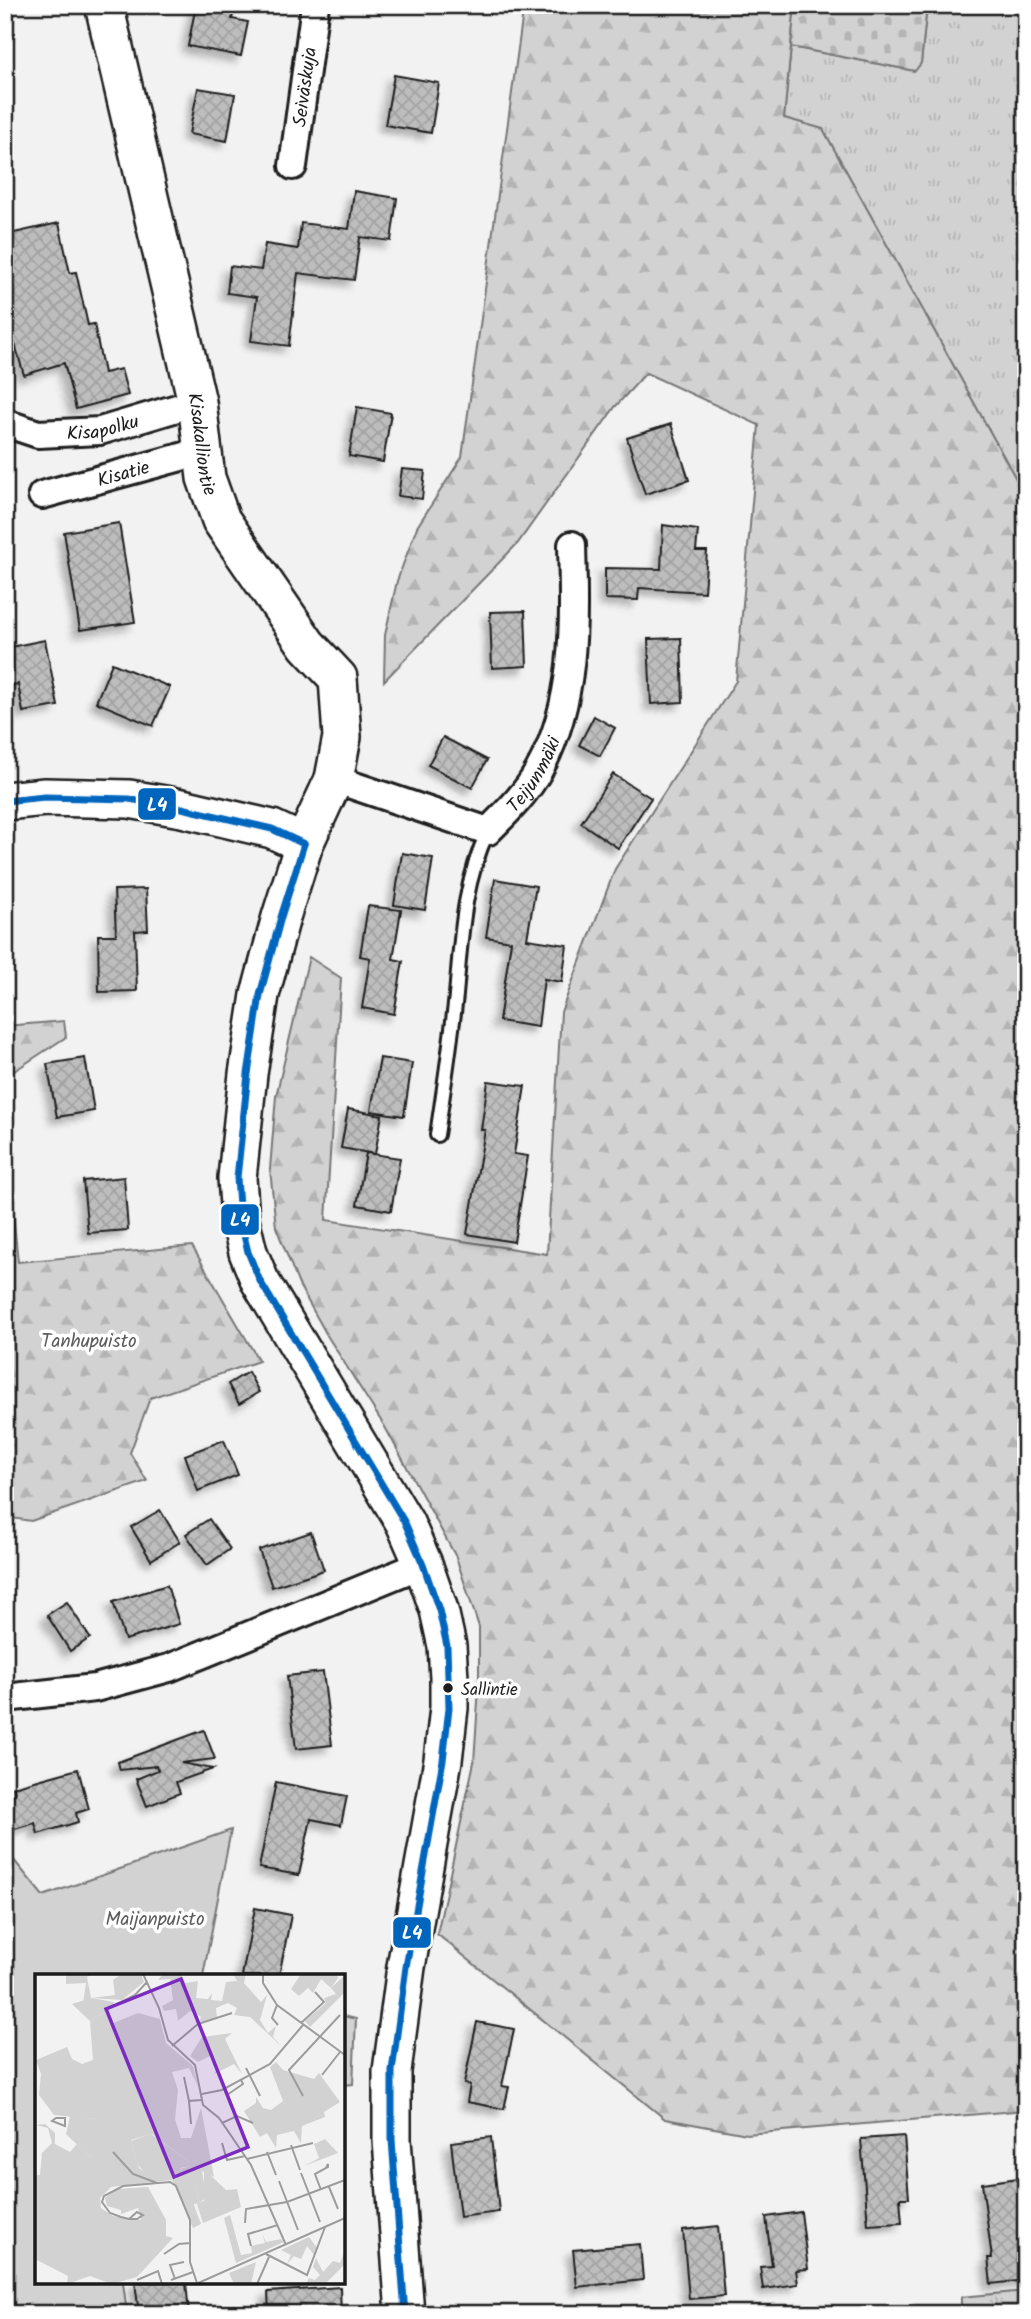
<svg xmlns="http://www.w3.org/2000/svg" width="1031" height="2319" viewBox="0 0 1031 2319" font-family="Kalam,sans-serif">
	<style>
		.grass { fill: url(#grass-tufts); stroke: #777; stroke-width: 2 }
		.forest { fill: url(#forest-firs); stroke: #777; stroke-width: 2 }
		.cemetery { fill: url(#cemetery-stones); stroke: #777; stroke-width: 2 }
		.park { fill: #d2d2d2; stroke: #777; stroke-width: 2 }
		.building { fill: url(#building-cross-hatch); stroke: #1c1c1c; stroke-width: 2; filter: url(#shadow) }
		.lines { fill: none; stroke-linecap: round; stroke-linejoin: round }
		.lane-casing { stroke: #1c1c1c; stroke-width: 18 }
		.street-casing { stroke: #1c1c1c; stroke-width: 32 }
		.secondary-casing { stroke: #1c1c1c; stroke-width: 42 }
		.lane { stroke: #fff; stroke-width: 12 }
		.street { stroke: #fff; stroke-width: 26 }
		.secondary { stroke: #fff; stroke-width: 37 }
		.bus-1-casing { stroke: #fff; stroke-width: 12 }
		.bus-1 { stroke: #0065bd; stroke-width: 7 }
		.bus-dot { fill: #1c1c1c; stroke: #fff; stroke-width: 2.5 }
		.labels { text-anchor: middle; stroke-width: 7; stroke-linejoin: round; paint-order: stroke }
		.bus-label { font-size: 17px; fill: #1c1c1c; stroke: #fff; text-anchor: start }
		.street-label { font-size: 19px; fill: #1c1c1c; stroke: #fff }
		.park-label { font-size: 19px; fill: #5c5c5c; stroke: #fff }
		.inset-road { fill: none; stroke: #9c9c9c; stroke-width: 2 }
		.view { fill: #7b2cbf; fill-opacity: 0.15; stroke: #7b2cbf; stroke-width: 3.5 }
		.inset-edge { fill: none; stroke: #1c1c1c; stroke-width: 3.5 }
		.line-badge { stroke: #fff; stroke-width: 2.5 }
		.badge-label { font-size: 19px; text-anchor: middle; font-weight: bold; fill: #fff }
	</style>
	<defs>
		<pattern id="grass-tufts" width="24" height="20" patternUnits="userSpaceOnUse" patternTransform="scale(1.75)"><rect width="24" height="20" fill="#d2d2d2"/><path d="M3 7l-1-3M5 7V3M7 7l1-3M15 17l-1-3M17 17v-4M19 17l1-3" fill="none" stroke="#b4b4b4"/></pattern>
		<pattern id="forest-firs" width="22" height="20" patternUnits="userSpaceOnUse" patternTransform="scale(1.75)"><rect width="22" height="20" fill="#d2d2d2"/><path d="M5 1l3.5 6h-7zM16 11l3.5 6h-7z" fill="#b4b4b4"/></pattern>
		<pattern id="cemetery-stones" width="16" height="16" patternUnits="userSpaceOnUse" patternTransform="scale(1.75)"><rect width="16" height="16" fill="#d2d2d2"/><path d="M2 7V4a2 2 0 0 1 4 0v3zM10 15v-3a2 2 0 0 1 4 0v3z" fill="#b4b4b4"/></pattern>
		<pattern id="building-cross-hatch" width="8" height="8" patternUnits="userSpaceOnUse" patternTransform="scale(1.75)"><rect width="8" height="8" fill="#bdbdbd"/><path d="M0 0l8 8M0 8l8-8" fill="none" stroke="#a2a2a2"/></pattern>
		<filter id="shadow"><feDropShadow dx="-6" dy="6" stdDeviation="3.5" flood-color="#0004"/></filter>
	</defs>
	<rect width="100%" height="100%" fill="#f2f2f2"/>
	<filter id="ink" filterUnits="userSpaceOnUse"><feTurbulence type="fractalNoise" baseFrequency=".0143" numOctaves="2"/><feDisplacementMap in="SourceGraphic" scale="14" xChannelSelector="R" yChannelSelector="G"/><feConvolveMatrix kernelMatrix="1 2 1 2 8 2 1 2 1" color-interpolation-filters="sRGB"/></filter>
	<g filter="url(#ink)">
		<g class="grass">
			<polygon points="927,5 1026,5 1026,497 823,129 784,118 791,47 914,71 921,63"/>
			<polygon points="1026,2291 1026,2314 961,2314 961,2297"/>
		</g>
		<g class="forest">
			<polygon points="524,5 795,5 784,118 823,129 1026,497 1026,2110 747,2134 665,2119 437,1934 474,1762 479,1686 479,1627 456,1557 385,1427 328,1337 299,1285 276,1227 270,1169 276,1096 309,957 341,978 326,1220 547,1254 561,1012 615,869 736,681 759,425 646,373 615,407 518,543 384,681 385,635 397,581 417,527 462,457"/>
			<polygon points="64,1021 66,1037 5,1077 5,1026"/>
			<polygon points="5,1133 18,1262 192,1246 259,1361 150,1398 130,1453 147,1481 31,1521 5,1517"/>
		</g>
		<polygon class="cemetery" points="795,5 927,5 921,63 915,71 791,47"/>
		<g class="park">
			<polygon points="231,1830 203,1976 37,1976 37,2282 123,2282 127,2314 5,2314 5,1849 43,1896"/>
			<polygon points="343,2016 356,2019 353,2084 343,2085"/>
		</g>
		<g class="building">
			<polygon points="196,5 235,5 232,19 248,22 241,56 188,46"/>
			<polygon points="394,75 439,83 431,133 385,125"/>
			<polygon points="198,88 235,94 227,141 189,134"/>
			<polygon points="354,191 397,198 391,241 360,237 354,280 298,273 289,346 251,341 257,297 227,293 230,266 261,270 265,244 298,249 301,223 349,229"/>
			<polygon points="59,223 70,273 76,272 88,325 94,324 104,373 121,369 128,395 76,409 64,363 24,375 5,310 5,235"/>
			<polygon points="357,407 391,413 383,462 349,456"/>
			<polygon points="671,424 689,480 645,494 627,438"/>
			<polygon points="402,469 425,471 422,499 398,496"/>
			<polygon points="119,523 135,622 80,630 64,532"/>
			<polygon points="663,525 698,530 696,551 707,551 704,592 639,588 638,600 605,599 605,568 661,569"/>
			<polygon points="525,611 527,666 492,668 490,612"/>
			<polygon points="681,638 683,702 651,704 648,639"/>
			<polygon points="45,640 58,706 23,712 18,684 5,687 5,648"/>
			<polygon points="112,663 170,687 153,726 96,702"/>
			<polygon points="594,716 615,728 600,756 579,745"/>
			<polygon points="443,737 487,760 472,788 428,765"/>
			<polygon points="613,774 651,798 618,848 581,823"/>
			<polygon points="402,853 433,858 425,910 394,905"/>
			<polygon points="495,879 536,886 527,939 567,945 562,982 544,979 538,1027 499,1021 511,941 486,937"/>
			<polygon points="146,889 148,930 135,931 137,991 99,992 98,935 116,935 114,890"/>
			<polygon points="368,906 401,910 393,959 403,961 394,1014 362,1008 370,958 360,956"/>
			<polygon points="85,1058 94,1111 57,1117 47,1064"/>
			<polygon points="380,1058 412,1063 404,1116 371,1111"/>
			<polygon points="488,1081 525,1086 514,1154 528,1156 514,1242 467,1234 485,1130 481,1130"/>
			<polygon points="348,1109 382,1115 375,1154 341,1148"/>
			<polygon points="366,1153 400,1158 391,1211 357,1205"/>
			<polygon points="124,1177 128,1230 88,1233 83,1181"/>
			<polygon points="248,1372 259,1392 239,1404 228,1384"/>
			<polygon points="224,1440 238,1475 198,1491 185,1455"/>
			<polygon points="160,1510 180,1542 151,1560 131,1527"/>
			<polygon points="209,1519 230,1549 207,1565 186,1534"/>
			<polygon points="311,1532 324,1570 272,1587 259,1550"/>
			<polygon points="167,1585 179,1624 125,1640 113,1602"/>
			<polygon points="67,1602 90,1638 70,1651 47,1615"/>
			<polygon points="323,1672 332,1745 296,1749 287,1676"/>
			<polygon points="204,1730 215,1759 181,1763 213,1769 176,1782 180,1793 147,1806 136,1779 158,1770 156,1766 120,1770 118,1762"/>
			<polygon points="78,1769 89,1809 76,1813 78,1822 38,1834 35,1823 11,1830 5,1811 5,1796 15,1794 13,1787"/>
			<polygon points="276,1782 347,1796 341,1825 311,1819 299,1875 259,1868"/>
			<polygon points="255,1908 291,1915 279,1976 242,1976"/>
			<polygon points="477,2022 514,2029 502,2086 509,2087 504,2109 467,2102 470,2085 464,2084"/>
			<polygon points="904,2136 909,2198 900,2198 902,2223 868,2225 861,2139"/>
			<polygon points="491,2137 499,2212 460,2217 451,2142"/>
			<polygon points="1026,2177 1026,2280 991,2284 988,2258 992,2258 982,2183"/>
			<polygon points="801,2212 808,2269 796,2270 798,2284 763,2289 760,2267 772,2266 766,2217"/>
			<polygon points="718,2226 724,2296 689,2299 683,2230"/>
			<polygon points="640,2244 643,2280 577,2287 573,2250"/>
			<polygon points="135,2282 186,2282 189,2314 139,2314"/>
			<polygon points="340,2287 341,2314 269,2314 268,2292"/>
		</g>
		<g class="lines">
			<defs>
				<path id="lane" d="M 437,1135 C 444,1088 451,1042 456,995 C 461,939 463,883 488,831"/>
				<g id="street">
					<path id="s1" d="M 293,166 L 315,5"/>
					<path id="s2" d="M 5,423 L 38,434 L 100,431 L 197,402"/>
					<path id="s3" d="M 42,495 L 203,451"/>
					<path id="s4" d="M 334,779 L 488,831 C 506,813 526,794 539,770 C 577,701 574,621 572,545"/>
					<polyline points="5,1698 95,1688 169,1668 423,1564"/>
				</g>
				<g id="secondary">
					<path id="s5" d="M 104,5 L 197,402 L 206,478 L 221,520 L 307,645 L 338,678 L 342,737 L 334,779 L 304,844 L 281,917 L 260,995 L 248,1074 L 237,1178 L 240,1219 L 248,1252 L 260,1281 L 405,1523 L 423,1564 L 439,1610 L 447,1646 L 449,1678 L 449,1708 L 443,1760 L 406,1967 L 392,2071 L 392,2140 L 405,2314"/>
					<polyline points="5,801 45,797 129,799 182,808 272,829 304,844"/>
				</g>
			</defs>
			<use href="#lane" class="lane-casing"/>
			<use href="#street" class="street-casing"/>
			<use href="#secondary" class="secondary-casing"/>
			<use href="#lane" class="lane"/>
			<use href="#street" class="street"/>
			<use href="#secondary" class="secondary"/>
			<defs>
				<g id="bus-1">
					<polyline points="5,801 45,797 129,799 182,808 272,829 304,844"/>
					<polyline points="304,844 281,917 260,995 248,1074 237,1178 240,1219 248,1252 260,1281 405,1523 423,1564 439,1610 447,1646 449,1708 443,1760 406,1967 392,2071 392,2140 405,2314"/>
				</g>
			</defs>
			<use href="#bus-1" class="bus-1-casing"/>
			<use href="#bus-1" class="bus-1"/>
		</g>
	</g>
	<circle class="bus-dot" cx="448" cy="1688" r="6"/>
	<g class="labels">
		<g class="bus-label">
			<text x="461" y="1695">Sallintie</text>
		</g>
		<g class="street-label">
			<text dy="7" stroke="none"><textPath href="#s1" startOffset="80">Seiväskuja</textPath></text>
			<text dy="7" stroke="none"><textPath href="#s2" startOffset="100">Kisapolku</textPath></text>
			<text dy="7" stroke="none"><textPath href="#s5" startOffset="450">Kisakalliontie</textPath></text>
			<text dy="7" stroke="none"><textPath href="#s3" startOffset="84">Kisatie</textPath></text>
			<text dy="7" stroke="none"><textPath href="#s4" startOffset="236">Teijunmäki</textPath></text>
		</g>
		<g class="park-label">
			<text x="89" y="1347">Tanhupuisto</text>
			<text x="155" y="1925">Maijanpuisto</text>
		</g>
	</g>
	<g transform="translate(35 1974)">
		<rect width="310" height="310" fill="#f2f2f2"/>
		<path d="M 56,24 L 79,28 L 77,34 L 55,47 L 37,30 ZM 116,160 L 153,187 L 155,192 L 145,194 L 166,250 L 158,254 L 132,194 L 111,200 L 103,191 L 96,167 ZM 169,195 L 191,216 L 202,215 L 206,233 L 168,249 L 162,230 L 169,227 ZM 221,288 L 216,310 L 199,310 L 194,299 Z" fill="#d2d2d2"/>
		<path d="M 266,0 L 302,0 L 303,4 L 296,14 L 286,5 L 278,19 L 273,14 L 264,22 L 256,15 ZM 70,38 L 76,50 L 103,39 L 125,45 L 131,69 L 158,92 L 163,112 L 154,94 L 137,98 L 143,116 L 140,145 L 146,164 L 156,164 L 166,134 L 179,203 L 167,197 L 171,223 L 165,229 L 153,187 L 117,160 L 96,166 L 104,194 L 111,199 L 132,193 L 137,206 L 76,213 L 65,224 L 66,234 L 78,242 L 106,246 L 103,234 L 86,240 L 86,236 L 72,232 L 70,224 L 82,215 L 113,213 L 131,246 L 131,262 L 138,264 L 102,303 L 77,310 L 55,302 L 32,310 L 33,302 L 0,285 L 0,201 L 5,201 L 7,179 L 17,169 L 13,154 L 1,151 L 10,150 L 20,159 L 20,170 L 35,178 L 42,170 L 56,184 L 66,153 L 59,145 L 19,141 L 4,121 L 6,100 L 1,86 L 32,73 L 37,85 L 47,90 L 58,86 L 55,47 ZM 197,59 L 190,65 L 207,100 L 199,90 L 179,100 L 182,94 L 175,82 L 163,88 L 155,82 L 167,63 ZM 241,88 L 248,96 L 279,105 L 284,99 L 305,128 L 289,138 L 290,143 L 267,152 L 266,169 L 259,157 L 242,161 L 241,174 L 232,159 L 225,163 L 209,137 L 221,129 L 221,123 L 228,134 L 236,136 L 248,127 L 235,93 ZM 290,165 L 303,179 L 269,192 L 284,184 L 279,170 Z" fill="#d2d2d2"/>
		<path d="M 35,142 L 59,145 L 82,168 L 56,184 L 31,160 ZM 155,192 L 165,229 L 156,231 L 145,195 Z" fill="#d2d2d2"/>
		<path d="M 31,0 L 57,0 L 52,3 L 56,24 L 80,21 L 78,6 L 85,1 L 106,0 L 109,8 L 87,26 L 56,24 L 48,29 L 51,9 L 31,10 ZM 128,0 L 146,0 L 151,9 L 163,7 L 161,24 L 173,25 L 177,19 L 176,26 L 187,27 L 191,8 L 202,7 L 198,0 L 211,0 L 209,9 L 226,28 L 232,21 L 225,46 L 233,59 L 241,52 L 238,63 L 246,72 L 215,43 L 199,41 L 202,34 L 193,29 L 181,34 L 182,44 L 164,48 L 166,43 L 155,37 L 143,47 L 141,35 L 129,37 L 127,32 L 138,26 L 135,5 L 123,6 ZM 310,1 L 309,19 L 275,53 L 270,47 L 291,29 L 289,24 L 301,20 L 296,14 ZM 195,241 L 206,281 L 217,279 L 216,272 L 230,269 L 227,259 L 231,268 L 246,265 L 249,268 L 201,289 L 189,244 ZM 274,263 L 282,274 L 279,281 L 272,272 L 266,285 L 259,282 L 252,290 L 256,281 L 246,276 ZM 310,276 L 310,290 L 290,310 L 271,310 L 274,304 L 280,306 L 285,301 L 278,293 L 281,284 L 288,298 L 298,287 L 305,289 Z" fill="#d2d2d2"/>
		<path class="inset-road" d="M 108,0 L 124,34 L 133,66 L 160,91 L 168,131 L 184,144 L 216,191 L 251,271M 228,0 L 228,9 L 242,31 L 310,81M 242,31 L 237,44 L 243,51M 78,32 L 100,21 L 112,8M 266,49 L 289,28 L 280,18M 137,72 L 163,50 L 197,39M 211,94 L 225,122M 287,101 L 305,78M 149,103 L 154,127M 167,120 L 187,116 L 235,90 L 268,51M 192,121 L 208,110 L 206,106M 268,122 L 254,96 L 305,41M 21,144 L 30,144 L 30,152 L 17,147 ZM 187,149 L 202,142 L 218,149M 156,150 L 154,127 L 166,126M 187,169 L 192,186 L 210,182M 256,171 L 265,196M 78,178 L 98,200 L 122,209M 232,178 L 241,201M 212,185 L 278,169M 266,199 L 285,248M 244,207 L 263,256M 294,213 L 303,235M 286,216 L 280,200 L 293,193 L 293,190 L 291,194M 94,245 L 102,238 L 108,241 L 102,245 L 94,245 L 86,243 L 75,239 L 67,228 L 69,222 L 88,212 L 135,208 L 141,212 L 155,246 L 155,288 L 162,309M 210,249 L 211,235 L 252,228 L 310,206M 216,272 L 213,260 L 243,251M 129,280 L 144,270 L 155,269M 231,280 L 272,301 L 290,253M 140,305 L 135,291 L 149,288M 102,306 L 123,297 L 127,310M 136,306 L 158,298M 161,310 L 310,244M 222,310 L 234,283"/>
		<path class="view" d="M 146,5 L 213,173 L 139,203 L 71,35 Z"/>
		<rect width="310" height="310" class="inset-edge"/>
	</g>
	<g class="line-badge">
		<rect x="137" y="787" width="40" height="34" rx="7" fill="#0065bd"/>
		<rect x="220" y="1203" width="40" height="33" rx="7" fill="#0065bd"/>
		<rect x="392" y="1916" width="40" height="33" rx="7" fill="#0065bd"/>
	</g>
	<g class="badge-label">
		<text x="157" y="811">L4</text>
		<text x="240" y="1226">L4</text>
		<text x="412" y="1939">L4</text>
	</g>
	<rect width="1031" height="2319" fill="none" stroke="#fff" stroke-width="28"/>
	<rect x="14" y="14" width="1003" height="2291" fill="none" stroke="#1c1c1c" stroke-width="2.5" filter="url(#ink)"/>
</svg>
